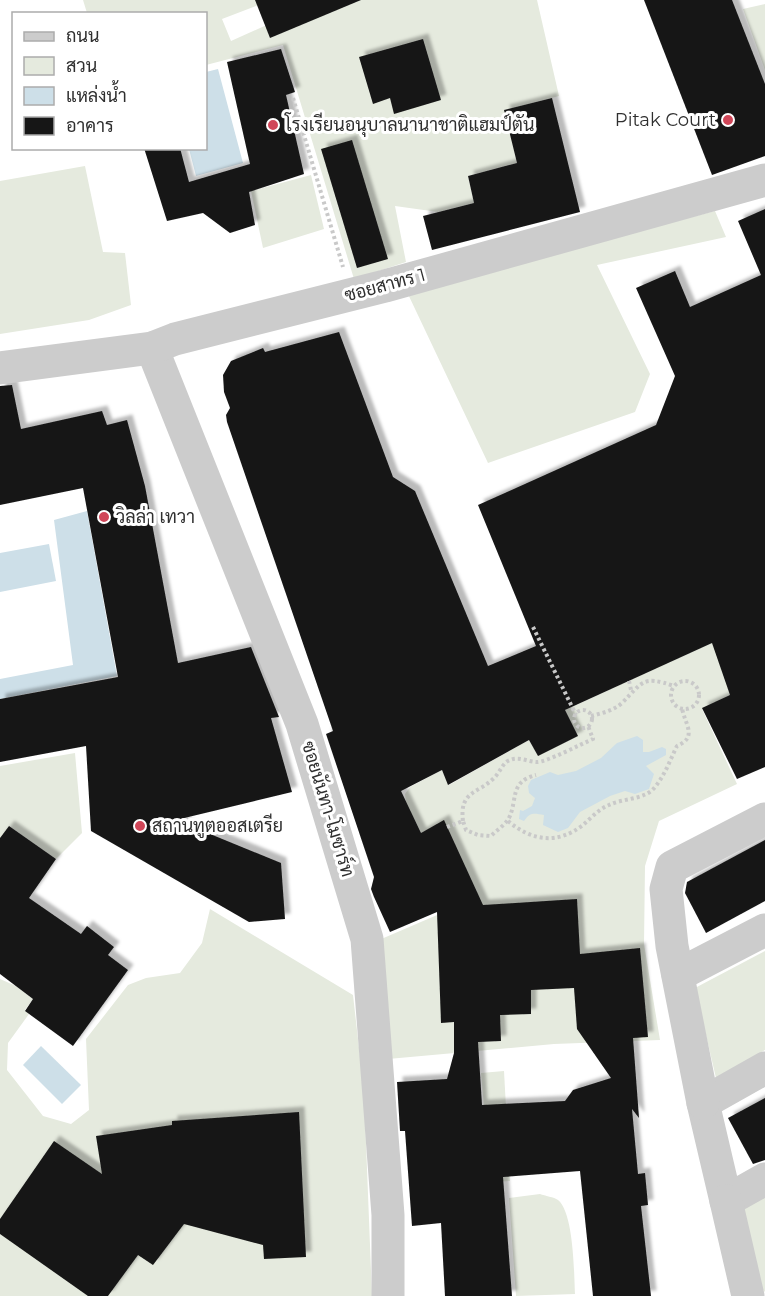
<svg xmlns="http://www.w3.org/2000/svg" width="765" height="1296" viewBox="0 0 765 1296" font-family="Montserrat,Sarabun,sans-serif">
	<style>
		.green { fill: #e5eade }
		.water { fill: #cddfe8 }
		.building { fill: #161616; fill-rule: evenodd; filter: url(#shadow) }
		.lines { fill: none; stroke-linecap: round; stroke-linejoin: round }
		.path { stroke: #c9c9c9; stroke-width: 4; stroke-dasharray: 3 3; stroke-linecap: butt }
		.minor { stroke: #ccc; stroke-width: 33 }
		.poi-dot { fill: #d04658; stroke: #fff; stroke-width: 2 }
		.labels { text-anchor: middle; stroke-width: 6; stroke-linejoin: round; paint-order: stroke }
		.poi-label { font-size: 18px; fill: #2f2f2f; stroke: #fff; text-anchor: start }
		.street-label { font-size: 18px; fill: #2f2f2f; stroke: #fff }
	</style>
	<defs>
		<filter id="shadow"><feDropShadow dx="5.5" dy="-5.5" stdDeviation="1.5" flood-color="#0004"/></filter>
	</defs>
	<rect width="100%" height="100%" fill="#fff"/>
	<g class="green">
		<polygon points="83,0 272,0 222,19 231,41 322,0 537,0 559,96 505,110 517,163 468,176 474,203 438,212 395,206 406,262 354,279 283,45 206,65 206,14 87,13"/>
		<polygon points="765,4 765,70 743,9"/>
		<polygon points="85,166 103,252 125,253 131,305 89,320 0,334 0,181"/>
		<polygon points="311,175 324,229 263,248 251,191"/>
		<polygon points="715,211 726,237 597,265 650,374 635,412 488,463 407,292"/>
		<polygon points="722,638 726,682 730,695 702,709 737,784 659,821 645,866 644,944 660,1040 554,1044 388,1059 379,940 479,897 444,821 421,833 406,802 405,794 410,787 442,770 449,785 529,740 538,755 578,736 565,710"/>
		<polygon points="75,753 82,833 56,859 9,826 0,839 0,766"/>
		<polygon points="210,909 353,995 364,1092 372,1296 0,1296 0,979 16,986 33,999 25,1010 29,1014 8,1043 7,1070 43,1116 71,1124 89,1110 86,1039 128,985 146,978 180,973 202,943"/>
		<polygon points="765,951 765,1050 716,1078 695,988"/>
		<polygon points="504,1071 510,1181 495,1182 486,1129 481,1073"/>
		<polygon points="765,1193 765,1292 753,1280 735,1215"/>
		<path d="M 540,1194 C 545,1196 554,1197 558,1200 C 574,1213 574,1274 575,1294 L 516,1296 L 509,1198 Z"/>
	</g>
	<g class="water">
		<polygon points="218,69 243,163 196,176 189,149 206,148 206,72"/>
		<polygon points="87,511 117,676 0,699 0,679 73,665 54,520"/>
		<polygon points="49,544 56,581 0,592 0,553"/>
		<path d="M 637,736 L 643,740 L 643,752 L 649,752 L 662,747 L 666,749 L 666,755 L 646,766 L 654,774 L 649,789 L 635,794 L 625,791 L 610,796 L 580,812 L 568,828 L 558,832 L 543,825 L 544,815 C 534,813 530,812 524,821 L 519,819 L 520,810 L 523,811 L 532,806 L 535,798 L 529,793 L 528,786 L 531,780 L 550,772 L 558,775 L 576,771 L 601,758 L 617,743 Z"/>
		<polygon points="41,1046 81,1085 62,1104 23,1065"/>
	</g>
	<g class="building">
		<polygon points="255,0 361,0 270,38"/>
		<polygon points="644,0 732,0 765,84 765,156 712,175"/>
		<polygon points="423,39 441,100 394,114 390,98 373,104 359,57"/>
		<polygon points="281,49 295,92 286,95 304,174 249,192 255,225 230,233 203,213 167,221 144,148 180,148 189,182 250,164 227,62"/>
		<polygon points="552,98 580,212 432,250 423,216 474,203 468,176 517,163 504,110"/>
		<polygon points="352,140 388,259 357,268 321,149"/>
		<path d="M 765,209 L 765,767 L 737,779 L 702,708 L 730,695 L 712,643 L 565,710 L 578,736 L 538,756 L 529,740 L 448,785 L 442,770 L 401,791 L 421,833 L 444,820 L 483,905 L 577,899 L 580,954 L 640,948 L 648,1037 L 633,1038 L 639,1118 L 632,1109 L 638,1174 L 645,1173 L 648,1205 L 641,1206 L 651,1296 L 593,1296 L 580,1171 L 503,1177 L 512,1296 L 445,1296 L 441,1223 L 412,1226 L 405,1131 L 400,1131 L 397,1082 L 447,1079 L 454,1053 L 454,1022 L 441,1023 L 437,912 L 390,932 L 374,897 L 371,889 L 374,877 L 326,734 L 333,731 L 227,422 L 226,415 L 230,408 L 224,392 L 223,375 L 231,361 L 263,348 L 265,352 L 339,332 L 393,477 L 415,491 L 488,666 L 536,646 L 478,505 L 656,425 L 675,376 L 636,288 L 675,271 L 690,307 L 761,275 L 738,221 ZM 574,988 L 577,1029 L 611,1078 L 573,1090 L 565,1101 L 482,1105 L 478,1042 L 501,1041 L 500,1015 L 531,1014 L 531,990 Z"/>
		<polygon points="12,385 21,429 102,411 107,425 127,420 145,486 178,663 251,647 279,717 271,718 292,792 176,820 281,863 285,919 249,922 91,831 86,746 0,762 0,699 118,677 83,488 0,505 0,386"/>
		<polygon points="9,826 56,859 29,898 81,934 87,926 114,947 108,955 128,970 73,1046 25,1011 33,999 0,974 0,838"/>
		<polygon points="765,840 765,901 706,933 685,893 687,882"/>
		<polygon points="765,1098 765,1160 753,1164 728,1118"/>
		<polygon points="299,1112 306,1257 264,1259 263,1245 184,1224 153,1265 138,1255 108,1296 88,1296 0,1234 0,1219 54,1141 102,1174 96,1136 172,1125 172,1121"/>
	</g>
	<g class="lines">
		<g class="path">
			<polyline points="293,98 343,267"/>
			<polyline points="533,627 576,715"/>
			<polyline points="629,681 631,690"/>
			<circle cx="685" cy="695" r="14"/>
			<circle cx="583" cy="719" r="9"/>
			<path d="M 591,716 C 602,713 613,711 622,703 C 643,682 642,675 674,686"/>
			<path d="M 463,821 C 459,790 479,794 495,777 C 500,772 503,762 510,760 C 519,756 528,762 537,762 C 547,762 581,744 593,739 L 588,726"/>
			<path d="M 508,821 C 532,841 557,845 583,825 C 591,818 599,809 609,805 C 623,798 645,800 655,787 C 665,775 670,760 677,746 C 698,737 685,725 682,708"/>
			<path d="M 447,827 L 463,821 L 466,830 L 478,835 L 491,836 C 497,830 505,825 509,818 C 518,799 509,782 536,775"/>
		</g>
		<g class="minor">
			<polyline points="152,348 302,724 367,939 388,1215 388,1296"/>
			<polyline points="0,368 152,348 175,339 385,286 765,180"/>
			<polyline points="678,975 765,930"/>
			<polyline points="765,1068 703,1103 726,1201 765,1179"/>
			<polyline points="703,1103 672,946 666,889 672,867 765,819"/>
			<polyline points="726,1201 748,1296"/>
		</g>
	</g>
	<g class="poi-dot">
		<circle cx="728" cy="120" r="6"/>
		<circle cx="273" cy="125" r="6"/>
		<circle cx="104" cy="517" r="6"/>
		<circle cx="140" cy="826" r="6"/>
	</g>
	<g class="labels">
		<g class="poi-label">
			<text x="716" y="126" text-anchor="end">Pitak Court</text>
			<text x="285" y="131">โรงเรียนอนุบาลนานาชาติแฮมป์ตัน</text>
			<text x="116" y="523">วิลล่า เทวา</text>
			<text x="152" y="832">สถานทูตออสเตรีย</text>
		</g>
		<g class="street-label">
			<text transform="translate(385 285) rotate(-15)" y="6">ซอยสาทร 1</text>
			<text transform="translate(328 809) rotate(73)" y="6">ซอยนันทา-โมซาร์ท</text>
		</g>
	</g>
	<rect x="12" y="12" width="195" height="138" fill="#ffffff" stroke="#acacac" stroke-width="1.5"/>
	<rect x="24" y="32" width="30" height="9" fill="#cccccc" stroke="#acacac" stroke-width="1.5"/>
	<text x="66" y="42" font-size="18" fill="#2f2f2f">ถนน</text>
	<rect x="24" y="57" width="30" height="18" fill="#e5eade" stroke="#acacac" stroke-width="1.5"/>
	<text x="66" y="72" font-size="18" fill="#2f2f2f">สวน</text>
	<rect x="24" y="87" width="30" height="18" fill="#cddfe8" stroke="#acacac" stroke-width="1.5"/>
	<text x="66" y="102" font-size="18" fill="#2f2f2f">แหล่งน้ำ</text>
	<rect x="24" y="117" width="30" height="18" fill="#161616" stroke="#acacac" stroke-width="1.5"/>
	<text x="66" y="132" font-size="18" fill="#2f2f2f">อาคาร</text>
</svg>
